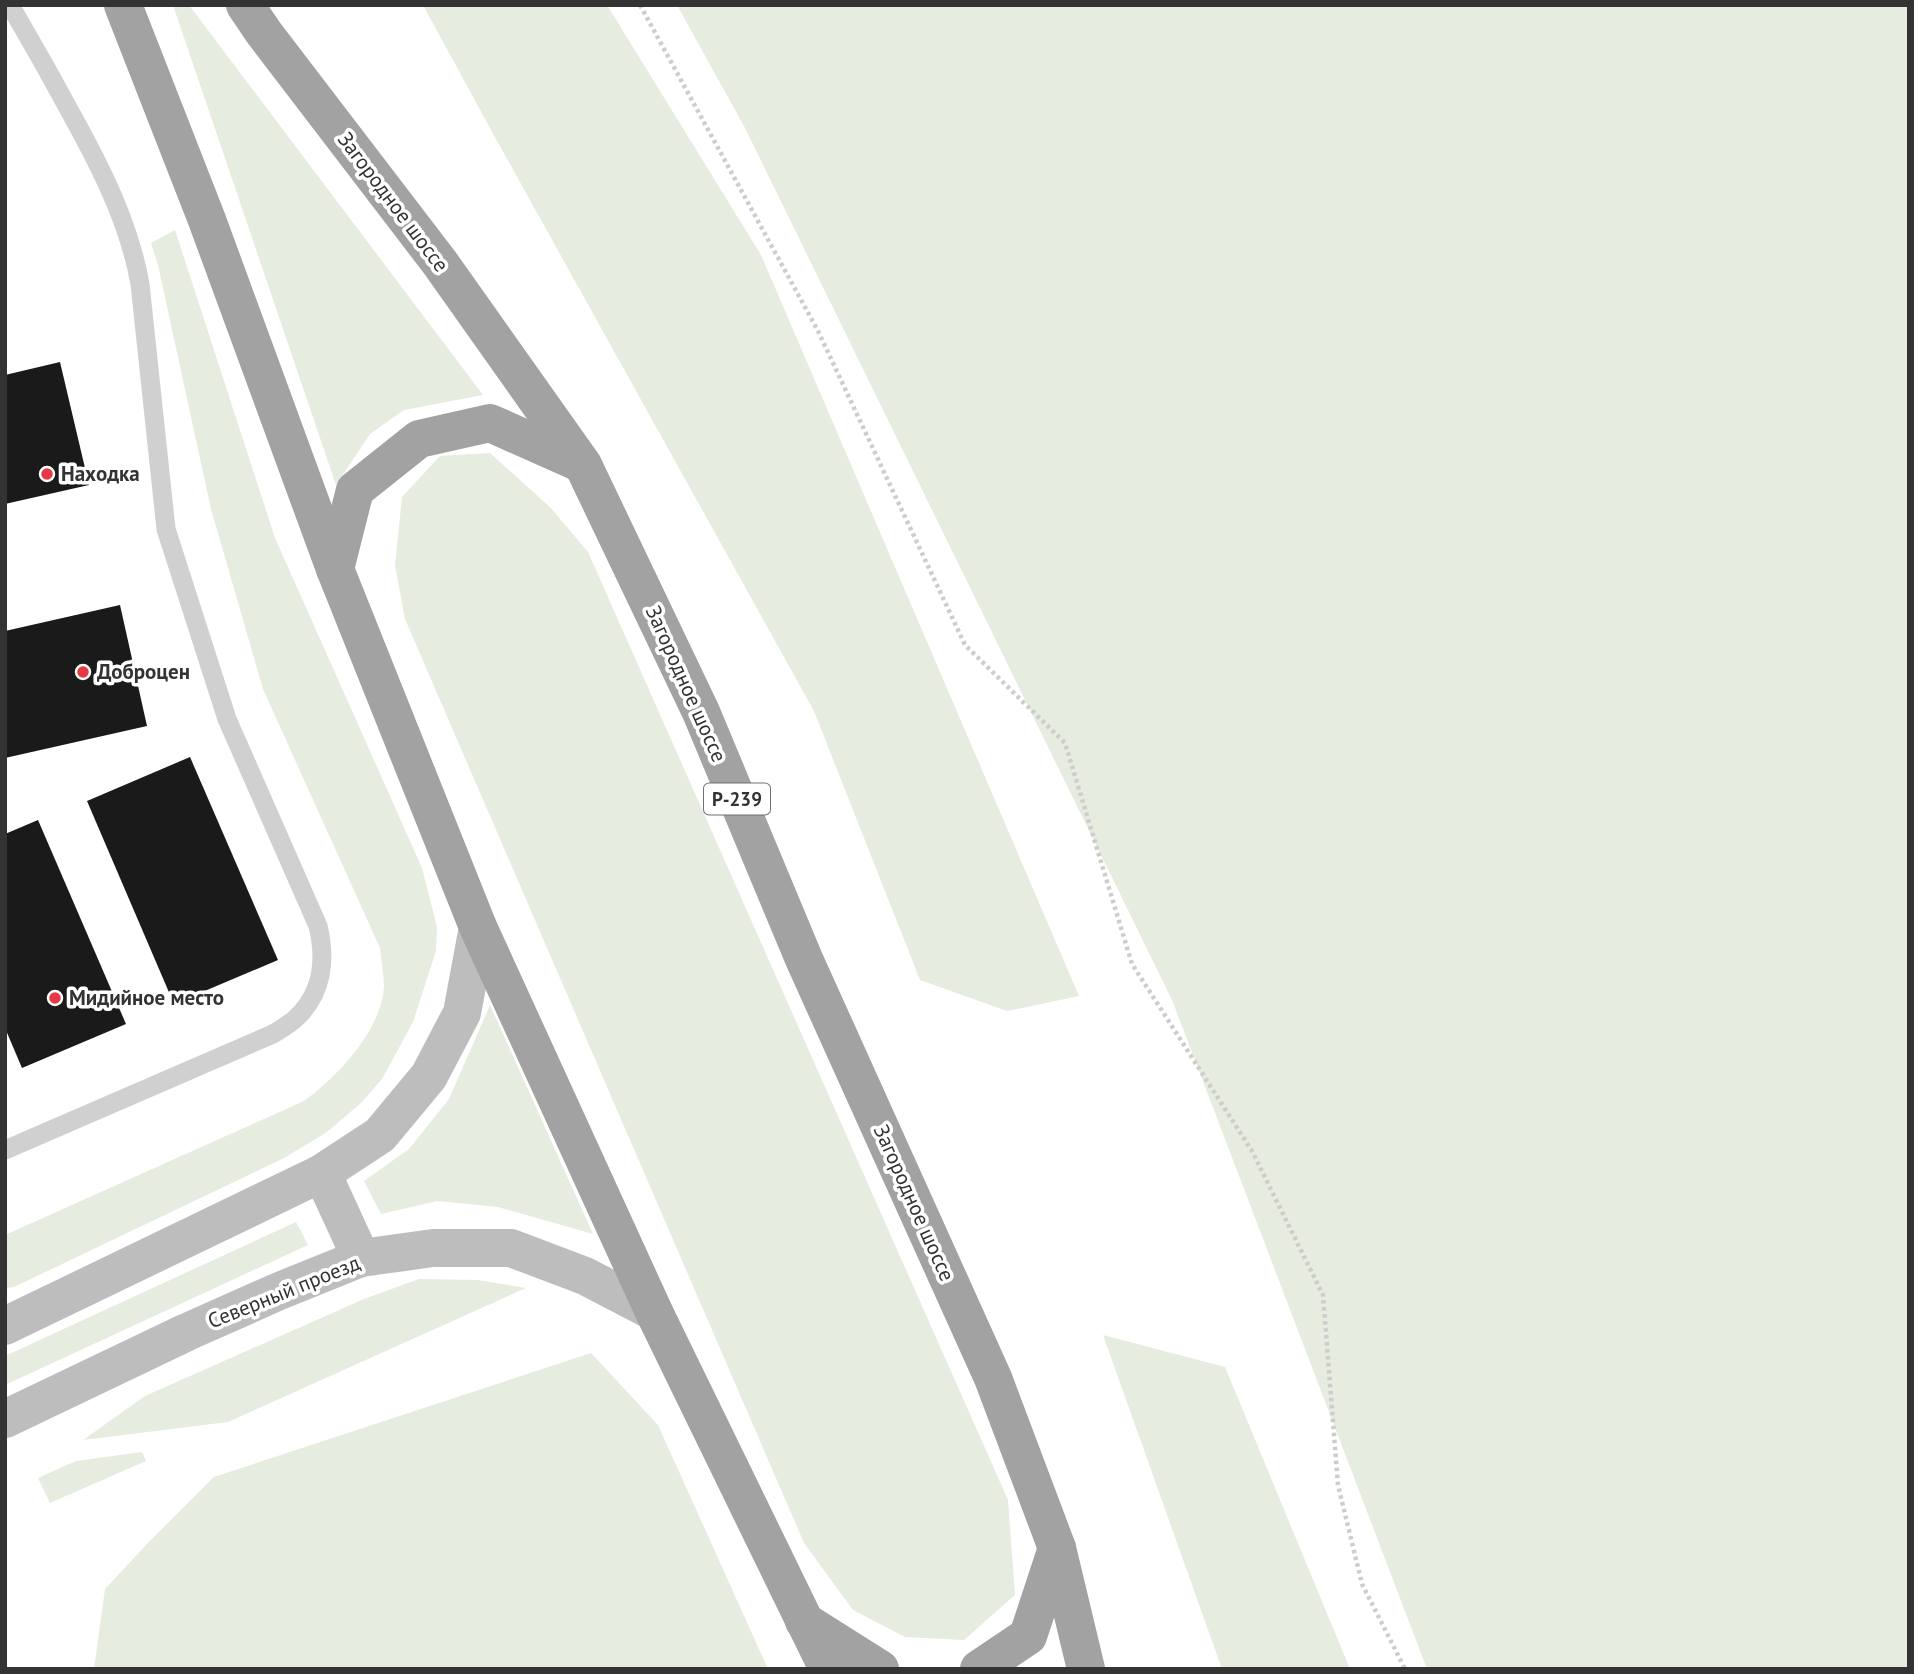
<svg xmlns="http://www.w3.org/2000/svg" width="1914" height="1674" viewBox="0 0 1914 1674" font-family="'PT Sans',sans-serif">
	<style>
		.green { fill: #e6ecdf }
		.building { fill: #1a1a1a }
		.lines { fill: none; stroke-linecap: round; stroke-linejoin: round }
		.path { stroke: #cdcdcd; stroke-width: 4.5; stroke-dasharray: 3.5 3.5; stroke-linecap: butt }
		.service { stroke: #d0d0d0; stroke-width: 19 }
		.secondary { stroke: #bdbdbd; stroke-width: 38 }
		.trunk { stroke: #a2a2a2; stroke-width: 38 }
		.poi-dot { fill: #e63946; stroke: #fff; stroke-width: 2.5 }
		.labels { text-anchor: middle; stroke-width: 7; stroke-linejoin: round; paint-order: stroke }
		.shield { fill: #fff; stroke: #707070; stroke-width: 2 }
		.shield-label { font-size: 19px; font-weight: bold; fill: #333 }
		.street-label { font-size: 21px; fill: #333; stroke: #fff }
		.poi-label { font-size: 21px; font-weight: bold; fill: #333; stroke: #fff; text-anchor: start }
	</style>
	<rect width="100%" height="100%" fill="#fff"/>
	<g class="green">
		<polygon points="173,5 189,5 483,395 404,410 370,434 336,485"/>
		<polygon points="423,5 607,5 761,255 1079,996 1007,1011 920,980 814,711 496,139"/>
		<polygon points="677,5 1909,5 1909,1669 1427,1669 1172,1000 745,128"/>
		<path d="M 175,230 L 275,538 L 422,868 L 437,927 L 436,951 L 413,1022 L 382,1079 L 361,1103 L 327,1132 L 284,1158 L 14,1287 L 6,1288 L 5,1235 L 304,1101 C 338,1076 381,1031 384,987 C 384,974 381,961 380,948 L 263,689 L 211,509 L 158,265 L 151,243 Z"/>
		<polygon points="490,453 551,508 588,552 1008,1500 1015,1595 964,1640 905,1637 853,1610 804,1543 405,619 395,565 402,497 440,456"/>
		<polygon points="490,1005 593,1234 498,1207 437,1201 381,1214 364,1181 409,1149 449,1099"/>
		<polygon points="296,1222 308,1245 5,1385 5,1356"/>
		<polygon points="419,1279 478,1280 526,1288 228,1422 83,1440 145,1396 364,1299"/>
		<polygon points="1103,1335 1225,1367 1350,1669 1222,1669"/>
		<polygon points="591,1353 658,1425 768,1669 94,1669 105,1589 147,1544 214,1477"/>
		<polygon points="142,1452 146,1461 50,1503 38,1478 76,1461"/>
	</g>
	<g class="building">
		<polygon points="60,362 89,485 5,504 5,375"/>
		<polygon points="120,605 147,726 5,758 5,631"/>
		<polygon points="190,757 278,960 174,1004 87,801"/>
		<polygon points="38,820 126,1024 22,1068 5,1028 5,834"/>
	</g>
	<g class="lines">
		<polyline class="path" points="640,5 818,331 965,645 1065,743 1132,964 1252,1151 1323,1295 1338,1485 1362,1584 1405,1669"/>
		<path class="service" d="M 5,1150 L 273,1034 C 281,1029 290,1024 296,1018 C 323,993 326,959 318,926 L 227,719 L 166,529 L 140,284 C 130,228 106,178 79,128 C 57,87 34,46 10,5"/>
		<g class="secondary">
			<polyline points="322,1173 361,1258"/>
			<polyline points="5,1326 322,1173 380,1135 429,1076 462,1013 478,927"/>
			<polyline points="5,1419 187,1332 277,1292 361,1258 433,1248 511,1248 585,1276 654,1312"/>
		</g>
		<g class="trunk">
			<polyline points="123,5 207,220 335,569 478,927 654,1312 828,1669"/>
			<polyline points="245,5 264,33 440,263 583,465 701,712 804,959 993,1378 1057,1548 1086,1669"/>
			<polyline points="335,569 355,490 419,439 490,423 582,464"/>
			<polyline points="804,1621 880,1669"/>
			<polyline points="979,1669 1028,1636 1057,1548"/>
		</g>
	</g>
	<g class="poi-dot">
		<circle cx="47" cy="474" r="7"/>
		<circle cx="83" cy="672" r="7"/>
		<circle cx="55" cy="998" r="7"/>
	</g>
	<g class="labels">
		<rect class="shield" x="704" y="783.5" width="66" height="31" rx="5"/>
		<g class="shield-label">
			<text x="737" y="806">Р-239</text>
		</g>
		<g class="street-label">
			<text transform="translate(393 202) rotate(53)" y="7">Загородное шоссе</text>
			<text transform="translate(686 684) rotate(66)" y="7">Загородное шоссе</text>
			<text transform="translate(914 1203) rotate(66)" y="7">Загородное шоссе</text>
			<text transform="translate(284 1292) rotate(-22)" y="7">Северный проезд</text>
		</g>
		<g class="poi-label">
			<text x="61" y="481">Находка</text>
			<text x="97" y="679">Доброцен</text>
			<text x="69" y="1005">Мидийное место</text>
		</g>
	</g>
	<rect width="1914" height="1674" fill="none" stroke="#333333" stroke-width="14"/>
</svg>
